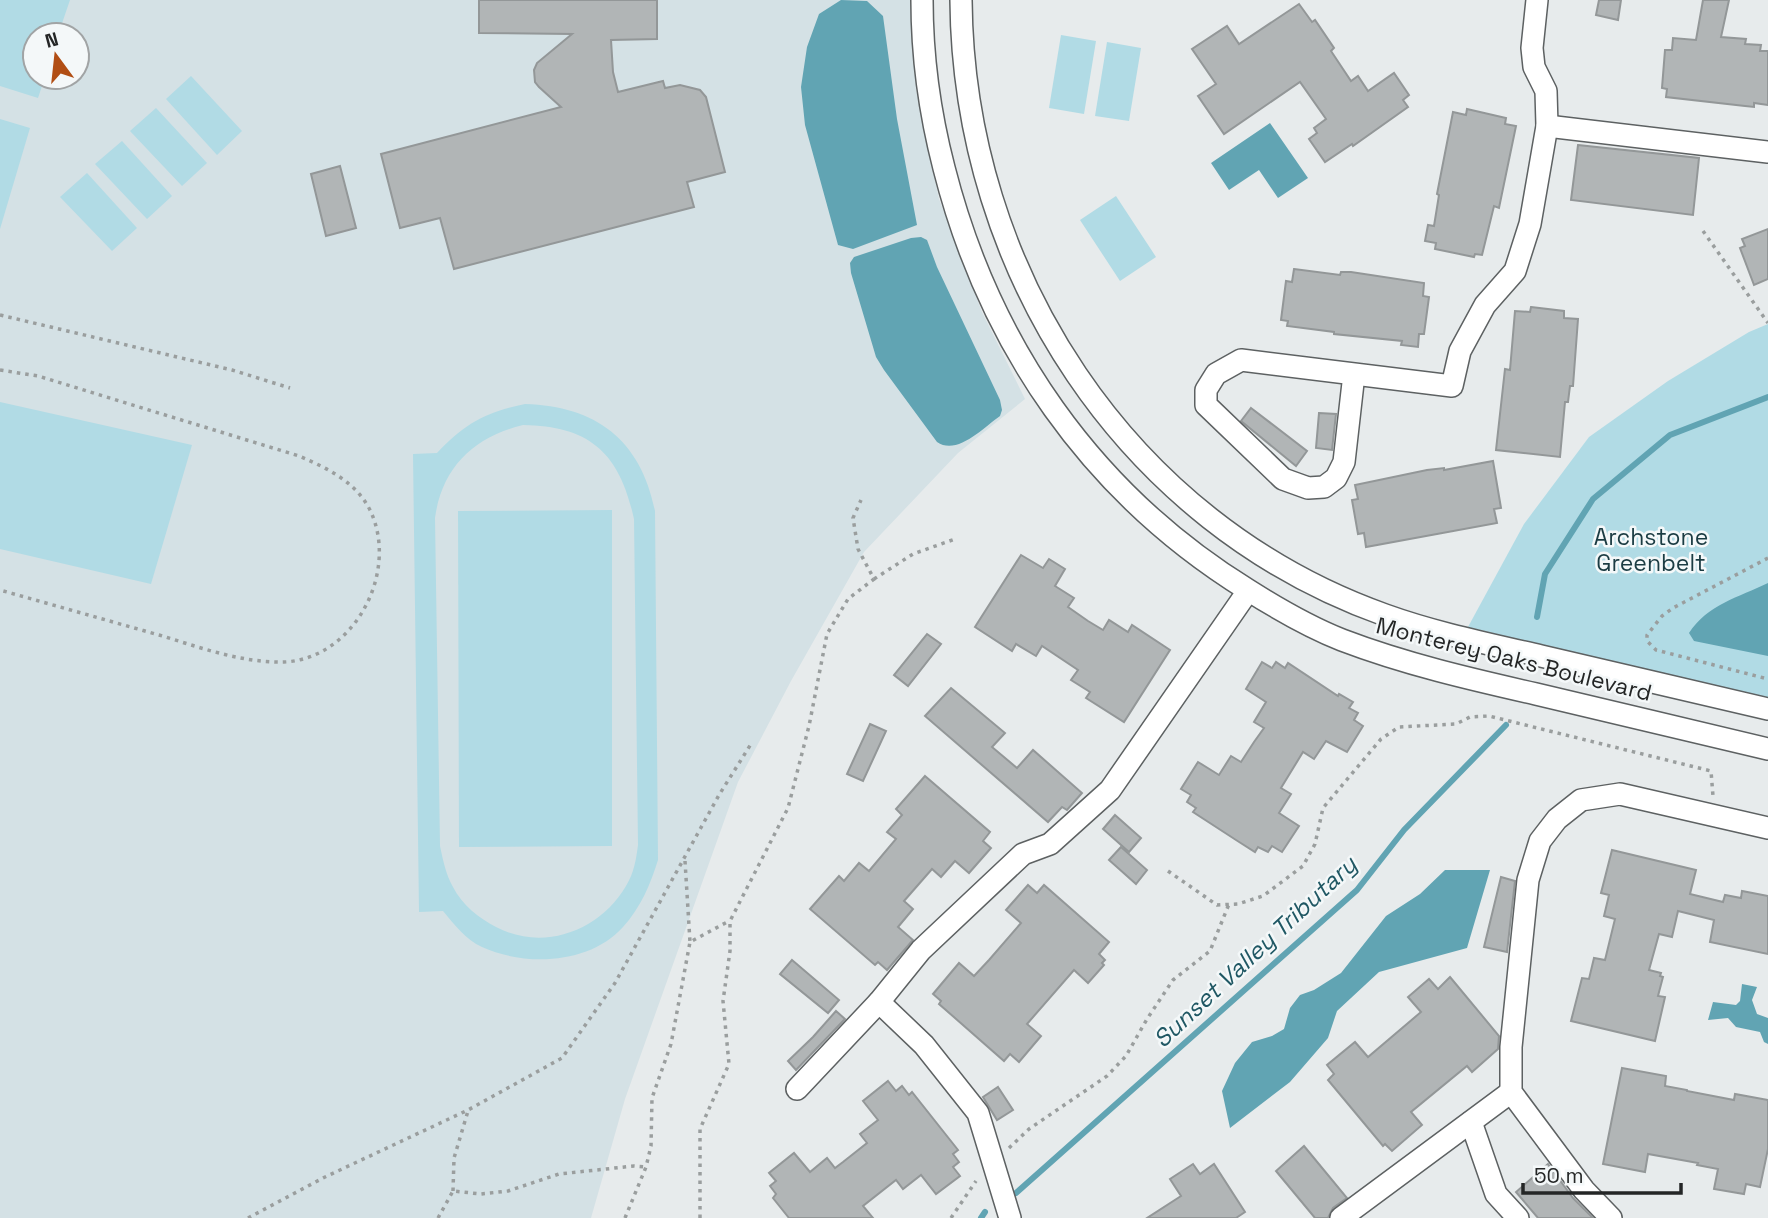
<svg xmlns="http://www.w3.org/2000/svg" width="1768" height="1218" viewBox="0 0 1768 1218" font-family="'Space Grotesk',sans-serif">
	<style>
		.built { fill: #d4e1e5; fill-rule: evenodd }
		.green { fill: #b1dbe5; fill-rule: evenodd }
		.water { fill: #61a4b3 }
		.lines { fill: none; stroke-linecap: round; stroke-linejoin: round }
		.stream { stroke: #61a4b3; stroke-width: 6 }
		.building { fill: #b1b5b6; stroke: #939798; stroke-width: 2 }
		.minor-casing { stroke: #5d6162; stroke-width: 24 }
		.path { stroke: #9a9e9e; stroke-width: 3.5; stroke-dasharray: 3.5 5; stroke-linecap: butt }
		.minor { stroke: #fff; stroke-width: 21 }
		.labels { text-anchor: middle; stroke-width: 5; stroke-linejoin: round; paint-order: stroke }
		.park-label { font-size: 23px; fill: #1b3c43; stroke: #f4f8f9 }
		.street-label { font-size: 23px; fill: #242626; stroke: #f4f8f9 }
		.water-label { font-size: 24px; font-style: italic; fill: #205864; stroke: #f4f8f9 }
	</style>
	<rect width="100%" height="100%" fill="#e7ebec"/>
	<path class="built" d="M 0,0 L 910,0 L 916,89 L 939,199 L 982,312 L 1025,399 L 958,453 L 864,552 L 791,681 L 738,782 L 625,1099 L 591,1218 L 0,1218 ZM 35,35 L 77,35 L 77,77 L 35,77 Z"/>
	<g class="green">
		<polygon points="0,0 70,0 58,35 35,35 35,77 45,77 38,98 0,86"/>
		<polygon points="1061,35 1096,41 1084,114 1049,108"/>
		<polygon points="1107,42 1141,48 1129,121 1095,116"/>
		<polygon points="191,76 242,131 217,155 166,99"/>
		<polygon points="156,108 207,163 182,186 130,131"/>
		<polygon points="0,119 30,128 0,229"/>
		<polygon points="122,141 172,196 147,219 95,164"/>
		<polygon points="87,173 137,228 112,251 60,197"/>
		<polygon points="1116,196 1156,257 1120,281 1080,220"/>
		<polygon points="1768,324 1768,699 1468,627 1524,524 1589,437 1668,381 1749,332"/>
		<polygon points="0,402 192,445 151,584 0,549"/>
		<path d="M 525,404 C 596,406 641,440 655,511 L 658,860 C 650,885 641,907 623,927 C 590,964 526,967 482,947 C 466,940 454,924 443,911 L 419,912 L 413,454 L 437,453 C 464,424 486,412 525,404 ZM 523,425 C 591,426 620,454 634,519 L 638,845 C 636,860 634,873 626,886 C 600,931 543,952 496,927 C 479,918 462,905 453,887 C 446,875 443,860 440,846 L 435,518 C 442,467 474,437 523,425 Z"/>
		<polygon points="612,510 612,846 459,847 458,511"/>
	</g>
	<g class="water">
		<polygon points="841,0 867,1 883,16 897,119 917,225 853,249 838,245 805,125 801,87 807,47 819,14"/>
		<polygon points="1270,123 1308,178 1278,198 1259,170 1229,190 1211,163"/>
		<path d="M 921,237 L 927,240 L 937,267 L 1000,400 L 1002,410 L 1000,416 C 983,428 957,456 937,442 L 884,370 L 876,357 L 851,273 L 850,263 L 854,257 L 911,238 Z"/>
		<path d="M 1768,583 L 1768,656 L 1694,641 L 1689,633 C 1707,605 1739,597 1768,583 Z"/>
		<polygon points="1445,870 1490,870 1467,948 1379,972 1337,1011 1328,1038 1290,1082 1230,1128 1222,1091 1235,1063 1252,1042 1272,1036 1284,1029 1290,1008 1300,995 1314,990 1341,973 1386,916 1420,894"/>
		<polygon points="1742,984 1757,987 1752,1000 1757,1014 1768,1018 1768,1044 1764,1042 1760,1032 1736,1027 1728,1018 1708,1020 1713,1002 1736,1005 1740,1001"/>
	</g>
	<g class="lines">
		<g class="stream">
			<polyline points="1537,617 1545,574 1593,499 1670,435 1768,397"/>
			<polyline points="1016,1193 1357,890 1404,830 1506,725"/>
			<polyline points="981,1218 985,1212"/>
		</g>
	</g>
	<g class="building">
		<polygon points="479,0 657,0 657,39 611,40 613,72 618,92 663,81 665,88 680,85 700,90 706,97 725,172 687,182 694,207 454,269 440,218 400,228 381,154 561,107 539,87 535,82 534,70 537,63 572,34 479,33"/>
		<polygon points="1599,0 1621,0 1618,20 1596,15"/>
		<polygon points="1703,0 1729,0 1721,37 1746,39 1745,44 1761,45 1760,51 1768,51 1768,105 1754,103 1754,107 1745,106 1666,97 1667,89 1662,88 1665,50 1672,50 1673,38 1696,40"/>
		<polygon points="1299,4 1312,22 1315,20 1334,48 1331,51 1351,81 1358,76 1368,91 1394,73 1409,95 1403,100 1408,107 1353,146 1352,144 1325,162 1309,139 1317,133 1314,128 1326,119 1300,82 1224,134 1198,96 1216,84 1192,49 1227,26 1239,44"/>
		<polygon points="1467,109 1506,118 1505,124 1516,126 1499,208 1494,206 1482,255 1475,254 1474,257 1435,249 1436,243 1425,241 1428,225 1434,226 1439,195 1437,194 1453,112 1466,115"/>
		<polygon points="1578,145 1699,158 1693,215 1571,200"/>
		<polygon points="340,166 356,228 326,236 311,174"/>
		<polygon points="1768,229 1768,279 1754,285 1740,248 1745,246 1742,239"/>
		<polygon points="1294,269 1340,275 1341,272 1351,272 1424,283 1423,296 1429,297 1424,334 1419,334 1418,347 1401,345 1402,341 1334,334 1334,332 1287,326 1288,321 1281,320 1286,281 1292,282"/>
		<polygon points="1531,307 1564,311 1564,318 1578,319 1573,386 1570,386 1568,402 1565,402 1560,457 1496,450 1505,369 1510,370 1515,311 1530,312"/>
		<polygon points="1251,408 1307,451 1296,466 1241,421"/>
		<polygon points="1319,413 1336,414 1332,450 1316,448"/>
		<polygon points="1493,461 1501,508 1494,509 1497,523 1366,547 1364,533 1358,534 1352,500 1358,499 1355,485 1427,470 1444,468 1444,470"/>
		<polygon points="1021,555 1043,568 1049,559 1065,569 1055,586 1074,598 1068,607 1088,621 1103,630 1109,620 1128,632 1132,625 1170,650 1124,722 1086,698 1090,692 1071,680 1078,670 1042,646 1036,656 1016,644 1012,651 975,627"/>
		<polygon points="927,634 941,644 908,686 894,675"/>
		<polygon points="1262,662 1272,668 1276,662 1285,668 1288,663 1338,696 1339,694 1353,702 1349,708 1358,713 1354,720 1363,726 1347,752 1326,741 1314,759 1303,752 1281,788 1291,794 1279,813 1299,826 1282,852 1272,846 1268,852 1258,847 1255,852 1236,840 1193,812 1196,808 1187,802 1191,795 1181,789 1198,762 1219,775 1231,756 1241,762 1254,742 1264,728 1254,722 1266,702 1246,689"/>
		<polygon points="951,688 1005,733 992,747 1017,768 1033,750 1082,793 1067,810 1062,807 1048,822 925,716"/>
		<polygon points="870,724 886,731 863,781 847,774"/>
		<polygon points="925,776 990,832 983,841 991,848 969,873 955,861 941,877 932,869 904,901 913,909 898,927 913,940 887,970 878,962 875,965 810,909 839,876 844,881 859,863 869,871 896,839 887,832 902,815 896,809"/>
		<polygon points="1115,815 1141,838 1129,852 1103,829"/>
		<polygon points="1121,847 1147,870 1136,884 1109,860"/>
		<polygon points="1612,850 1696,870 1690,894 1723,902 1725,895 1741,898 1742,891 1768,896 1768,954 1710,942 1714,920 1678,911 1672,937 1659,934 1649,970 1661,973 1660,976 1663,977 1658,996 1665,997 1655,1041 1571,1021 1582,978 1589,979 1594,958 1605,960 1615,919 1604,916 1609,895 1601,893"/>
		<polygon points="1501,877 1515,881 1507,952 1484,947"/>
		<polygon points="1028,885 1037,893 1044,885 1109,942 1099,954 1105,960 1102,963 1104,965 1088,983 1074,970 1027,1024 1041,1036 1019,1062 1010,1054 1004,1061 939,1004 941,1001 933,994 959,963 974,976 989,960 1021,923 1006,910"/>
		<polygon points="792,960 839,1000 828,1013 780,974"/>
		<polygon points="1450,977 1499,1036 1498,1049 1472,1072 1467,1066 1411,1112 1422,1125 1392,1151 1385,1144 1383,1146 1328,1080 1334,1074 1327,1065 1355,1042 1368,1057 1421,1012 1408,997 1429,979 1438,989"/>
		<polygon points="836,1011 845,1019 796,1070 788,1061 813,1037"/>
		<polygon points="1622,1068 1666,1076 1665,1086 1687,1090 1687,1091 1734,1100 1735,1094 1768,1100 1768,1149 1760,1187 1746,1184 1744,1194 1714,1189 1718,1169 1697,1165 1698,1163 1648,1154 1645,1172 1603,1164"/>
		<polygon points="888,1081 896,1091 902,1086 909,1095 912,1092 958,1150 953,1154 959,1162 953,1167 960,1176 936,1194 921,1175 903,1189 896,1180 863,1206 873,1218 789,1218 773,1198 776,1194 770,1186 776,1181 769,1173 794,1153 810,1172 827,1158 835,1168 843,1162 867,1143 860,1134 878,1120 863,1101"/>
		<polygon points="998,1087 1013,1110 997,1120 983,1097"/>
		<polygon points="1304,1146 1347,1198 1333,1208 1328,1218 1315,1218 1276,1171"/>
		<polygon points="1193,1164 1200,1174 1214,1164 1245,1212 1236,1218 1147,1218 1181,1196 1170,1179"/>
		<polygon points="1548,1164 1573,1198 1593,1218 1538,1218 1516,1192"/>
	</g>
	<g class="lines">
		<defs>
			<g id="minor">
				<path d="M 922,0 C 922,56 930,114 944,168 C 989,345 1091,493 1248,590 C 1278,609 1309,627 1342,640 C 1405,664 1470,679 1536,694 C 1613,712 1691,731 1768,749"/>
				<path d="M 961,0 C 963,271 1126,523 1385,615 C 1435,633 1489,644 1541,656 C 1617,674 1692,691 1768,709"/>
				<polyline points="1547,126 1768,152"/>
				<polyline points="1354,374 1344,462 1336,478 1324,487 1308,488 1283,479 1206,405 1206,390 1216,374 1241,360 1452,386 1460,351 1485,305 1515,271 1530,224 1547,126 1546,91 1534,67 1532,48 1537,0"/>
				<polyline points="879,1002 924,1045 978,1113 1010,1218"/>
				<polyline points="797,1089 879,1002 921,950 1023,854 1050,844 1110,790 1248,591"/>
				<polyline points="1471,1122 1496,1194 1518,1218"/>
				<polyline points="1341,1218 1511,1092"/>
				<polyline points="1611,1218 1584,1190 1511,1092 1511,1047 1528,880 1540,841 1557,819 1581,800 1620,794 1768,828"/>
			</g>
		</defs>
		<use href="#minor" class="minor-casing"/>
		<g class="path">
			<polyline points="1703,231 1768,323"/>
			<polyline points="0,315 232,370 290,388"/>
			<path d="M 0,370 L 38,376 L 299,456 C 327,468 356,482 370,510 C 400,572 354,659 284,662 C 241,663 199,647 159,635 C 106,620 53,605 0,590"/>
			<polyline points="1768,558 1673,608 1662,616 1647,635 1647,641 1656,650 1768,679"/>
			<polyline points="874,579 913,554 955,539"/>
			<polyline points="685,861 690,942"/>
			<polyline points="1168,871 1217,905 1238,904 1263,896 1303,866 1315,844 1323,808 1381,739 1399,727 1456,724 1470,717 1489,716 1711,771 1713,796"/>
			<polyline points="1009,1148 1029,1129 1107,1076 1126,1056 1147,1019 1173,980 1210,951 1229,904"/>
			<polyline points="453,1191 454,1158 468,1111"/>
			<polyline points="248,1218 325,1177 468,1110 562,1058 615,983 719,795 751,744"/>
			<polyline points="438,1218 453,1191 481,1194 508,1191 559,1174 634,1166 646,1167"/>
			<polyline points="625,1218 646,1167 651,1146 652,1098 671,1044 690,942 729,921"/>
			<polyline points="700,1218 700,1129 729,1064 723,1001 730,951 730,921 788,808 809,726 827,634 848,599 874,579 858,549 853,518 861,500"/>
			<polyline points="951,1218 976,1181"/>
		</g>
		<use href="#minor" class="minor"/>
	</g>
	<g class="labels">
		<g class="park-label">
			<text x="1651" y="545">Archstone<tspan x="1651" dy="26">Greenbelt</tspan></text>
		</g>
		<g class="street-label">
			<text transform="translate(1514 659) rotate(14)" y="8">Monterey Oaks Boulevard</text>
		</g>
		<g class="water-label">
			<text transform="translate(1255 952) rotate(-43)" y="8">Sunset Valley Tributary</text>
		</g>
	</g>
	<g transform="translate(56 56) rotate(345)"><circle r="33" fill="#f4f8f9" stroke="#a1a4a5" stroke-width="2"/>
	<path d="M0-5L12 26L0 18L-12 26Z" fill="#b14e14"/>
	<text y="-10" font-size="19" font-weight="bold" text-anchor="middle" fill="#242626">N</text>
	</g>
	<path d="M1523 1183v10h158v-10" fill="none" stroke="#242626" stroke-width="3.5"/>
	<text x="1534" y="1183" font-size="21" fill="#242626" stroke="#f4f8f9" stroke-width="5" paint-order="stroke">50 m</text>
</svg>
